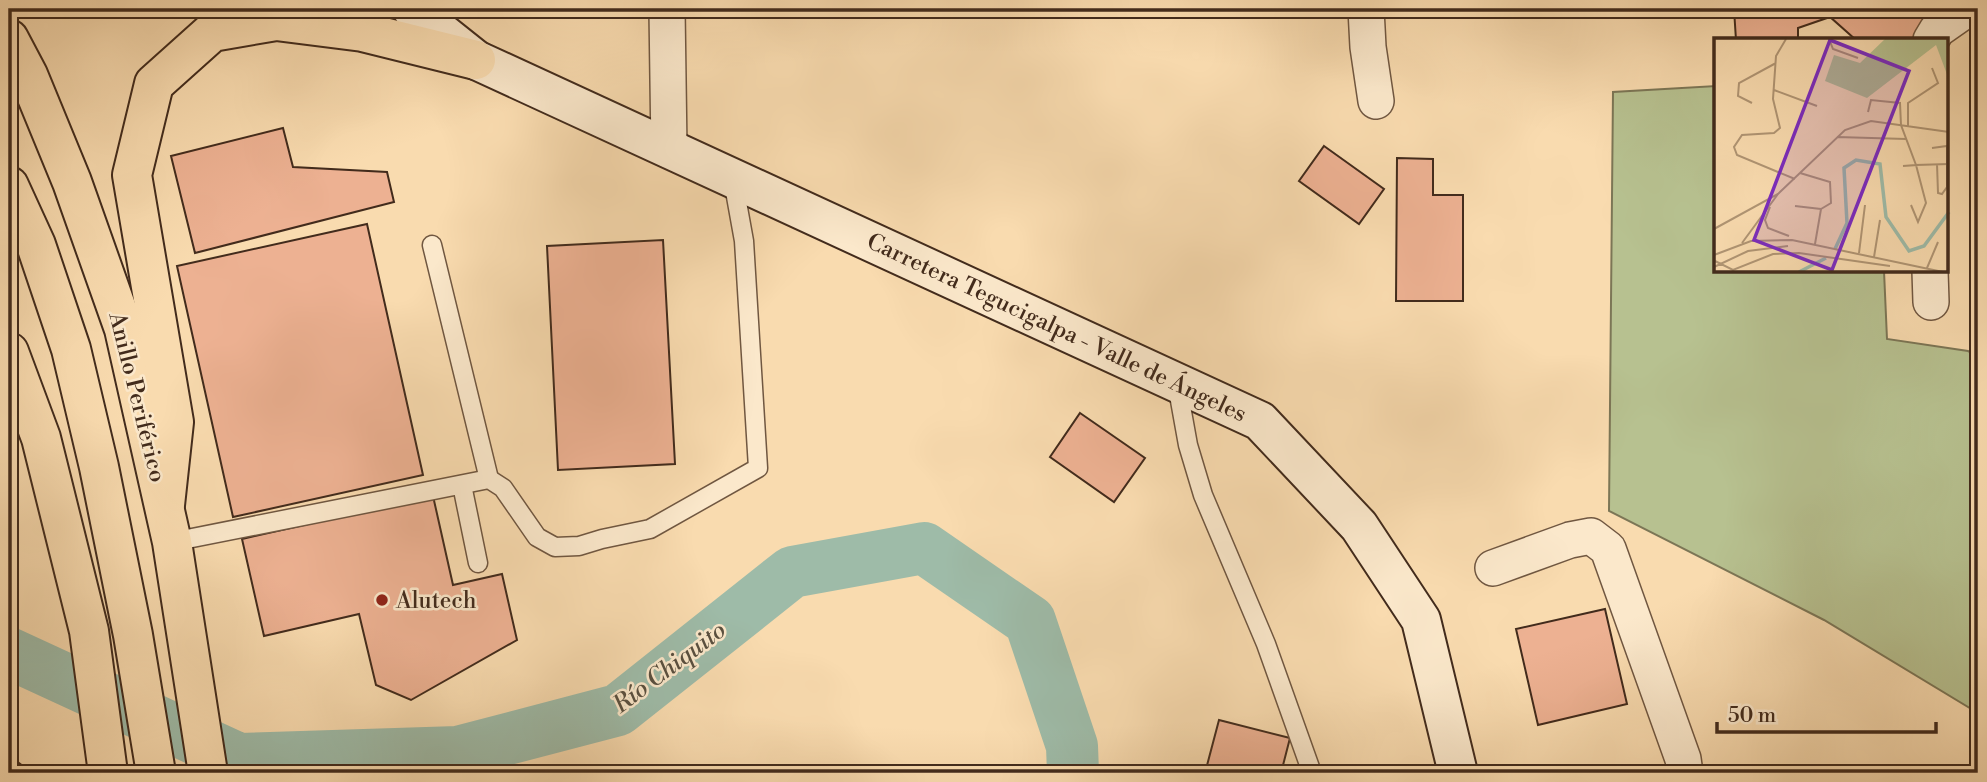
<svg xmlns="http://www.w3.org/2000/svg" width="1987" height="782" viewBox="0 0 1987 782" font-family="'Libre Bodoni',serif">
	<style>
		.green { fill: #b7c190; stroke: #7c7656; stroke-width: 2 }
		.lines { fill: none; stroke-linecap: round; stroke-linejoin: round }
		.river { stroke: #9ebba8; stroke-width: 52 }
		.building { fill: #edb192; stroke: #422b1c; stroke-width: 2 }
		.lane-casing { stroke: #705741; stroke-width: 21 }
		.street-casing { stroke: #705741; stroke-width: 38 }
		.secondary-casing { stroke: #422b1c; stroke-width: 42 }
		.highway-casing { stroke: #422b1c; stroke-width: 42 }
		.lane { stroke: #fbe8cb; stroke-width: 18 }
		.street { stroke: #fbe8cb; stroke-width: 35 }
		.secondary { stroke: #fbe8cb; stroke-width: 38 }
		.highway { stroke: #f9dbaf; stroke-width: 38 }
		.poi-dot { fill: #8f2418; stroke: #fbe8cb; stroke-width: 2.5 }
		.labels { text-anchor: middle; stroke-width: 5; stroke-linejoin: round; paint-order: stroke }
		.street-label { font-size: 23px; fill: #422b1c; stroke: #fbe8cb }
		.poi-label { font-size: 23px; fill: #422b1c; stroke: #fbe8cb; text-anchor: start }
		.water-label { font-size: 24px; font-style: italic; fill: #594f3f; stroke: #fbe8cb }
		.inset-river { fill: none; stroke: #9ebba8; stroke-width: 3.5 }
		.inset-road { fill: none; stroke: #b09574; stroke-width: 2 }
		.view { fill: #7b2cbf; fill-opacity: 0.15; stroke: #7b2cbf; stroke-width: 3.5 }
		.inset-edge { fill: none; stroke: #422b1c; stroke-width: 3.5 }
	</style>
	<rect width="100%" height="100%" fill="#f9dbaf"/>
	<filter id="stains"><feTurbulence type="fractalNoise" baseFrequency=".00286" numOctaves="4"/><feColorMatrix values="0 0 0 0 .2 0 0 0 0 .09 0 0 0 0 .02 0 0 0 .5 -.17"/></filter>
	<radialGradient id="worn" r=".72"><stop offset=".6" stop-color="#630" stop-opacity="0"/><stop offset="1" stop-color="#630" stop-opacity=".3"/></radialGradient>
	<polygon class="green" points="1716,86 1716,271 1884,271 1887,339 1968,351 1978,356 1978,713 1824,620 1609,511 1613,92"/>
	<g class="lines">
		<polyline class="river" points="9,653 239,759 458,752 618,710 792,572 924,548 1030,621 1072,746 1073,773"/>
	</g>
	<g class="building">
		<polygon points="1734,9 1939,9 1912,40 1856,40 1830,17 1798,28 1798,40 1736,40"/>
		<polygon points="283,128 293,167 387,172 394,202 195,253 171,156"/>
		<polygon points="1324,146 1384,189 1359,224 1299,181"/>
		<polygon points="1397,158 1433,159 1433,195 1463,195 1463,301 1396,301"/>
		<polygon points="367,224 423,475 233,517 177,266"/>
		<polygon points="663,240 675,464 558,470 547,246"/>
		<polygon points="1080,413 1145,458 1114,502 1050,457"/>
		<polygon points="433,496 453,585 502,574 517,640 411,700 376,685 359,614 264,636 242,539"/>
		<polygon points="1605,609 1627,704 1538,725 1516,629"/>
		<polygon points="1219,720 1290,738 1281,773 1205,773"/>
		<polygon points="19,763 32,773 11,773"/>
	</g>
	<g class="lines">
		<defs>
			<g id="lane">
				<polyline points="432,245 489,479"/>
				<polyline points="1177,384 1188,445 1203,495 1266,644 1312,773"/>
				<polyline points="462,485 478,563"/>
				<polyline points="172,542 489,479 503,488 537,537 555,547 579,546 602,539 650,529 758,468 744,241 733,180"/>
			</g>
			<g id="street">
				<polyline points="667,9 669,150"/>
				<polyline points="1366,9 1368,47 1376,101"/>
				<polyline points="1931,40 1937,30 1967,9"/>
				<polyline points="1930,271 1931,302"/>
				<polyline points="1493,568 1570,540 1591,536 1608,549 1683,759 1685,773"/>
			</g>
			<polyline id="secondary" points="412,9 476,60 1260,421 1359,526 1421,620 1458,773"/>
			<g id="highway">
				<polyline points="9,39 28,75 72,182 124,329 172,542 208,773"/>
				<polyline points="9,186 36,245 71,349 99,467 133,635 156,773"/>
				<polyline points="9,352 41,438 89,631 108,773"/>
				<polyline points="165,505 174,422 132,175 154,84 212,32 276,21 363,32 476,60"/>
			</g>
		</defs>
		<use href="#lane" class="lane-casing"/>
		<use href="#street" class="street-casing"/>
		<use href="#secondary" class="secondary-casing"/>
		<use href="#highway" class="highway-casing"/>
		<use href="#lane" class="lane"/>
		<use href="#street" class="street"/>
		<use href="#secondary" class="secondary"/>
		<use href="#highway" class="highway"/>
	</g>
	<circle class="poi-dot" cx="382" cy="600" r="7"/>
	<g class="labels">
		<g class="street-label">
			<text transform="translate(1057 327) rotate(25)" y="8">Carretera Tegucigalpa - Valle de Ángeles</text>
			<text transform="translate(138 397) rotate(76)" y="8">Anillo Periférico</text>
		</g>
		<g class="poi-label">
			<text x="396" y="608">Alutech</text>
		</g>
		<g class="water-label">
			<text transform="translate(669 667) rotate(-37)" y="8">Río Chiquito</text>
		</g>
	</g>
	<g transform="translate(1714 38)">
		<rect width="234" height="234" fill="#f9dbaf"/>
		<path d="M 171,1 L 234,1 L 234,39 L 222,7 L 153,60 L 111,43 L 120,17 L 146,25 Z" fill="#b7c190"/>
		<path class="inset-river" d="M 121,211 L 133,185 L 130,130 L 142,122 L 166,126 L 172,179 L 195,213 L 210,208 L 235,174M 85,234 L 112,220"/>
		<path class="inset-road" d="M 72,1 L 62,18 L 59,61 L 66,90 L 60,95 L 28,97 L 20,109 L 23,117 L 81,141M 115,1 L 119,11 L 144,20M 60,52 L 103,68M 38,65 L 24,58 L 25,45 L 62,25M 154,74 L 157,62 L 186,65 L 187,87 L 202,127 L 189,128M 194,88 L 194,65 L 224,45 L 218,30M 123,99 L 192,101M 218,110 L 233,108 L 233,149 L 228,156 L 224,155 L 223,126M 86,135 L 116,144 L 117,165 L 107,171 L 101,206M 197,167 L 204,184 L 212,165 L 202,127 L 235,126M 81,168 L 107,171M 56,169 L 51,182 L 54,190 L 75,198M 0,191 L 64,156 L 131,92 L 157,83 L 235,94M 28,205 L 64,156M 145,215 L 151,167M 0,217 L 37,203 L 78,202 L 229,234M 160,219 L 166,182M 1,223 L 19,232 L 59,216 L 85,215 L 176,228M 0,229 L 34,213 L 74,208M 213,230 L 224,204"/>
		<path class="view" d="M 116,2 L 195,33 L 118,232 L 40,202 Z"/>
		<rect width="234" height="234" class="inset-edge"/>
	</g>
	<rect width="1987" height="782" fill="none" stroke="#f9dbaf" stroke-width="35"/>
	<rect x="10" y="10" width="1966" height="761" fill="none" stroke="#422b1c" stroke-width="3.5"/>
	<rect x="18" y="18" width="1952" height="747" fill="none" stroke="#422b1c" stroke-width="2"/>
	<path d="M1717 722v10h219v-10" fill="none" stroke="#422b1c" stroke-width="3.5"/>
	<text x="1728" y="722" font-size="21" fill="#422b1c" stroke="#fbe8cb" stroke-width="5" paint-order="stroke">50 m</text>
	<rect width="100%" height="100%" filter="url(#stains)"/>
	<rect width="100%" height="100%" fill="url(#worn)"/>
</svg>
